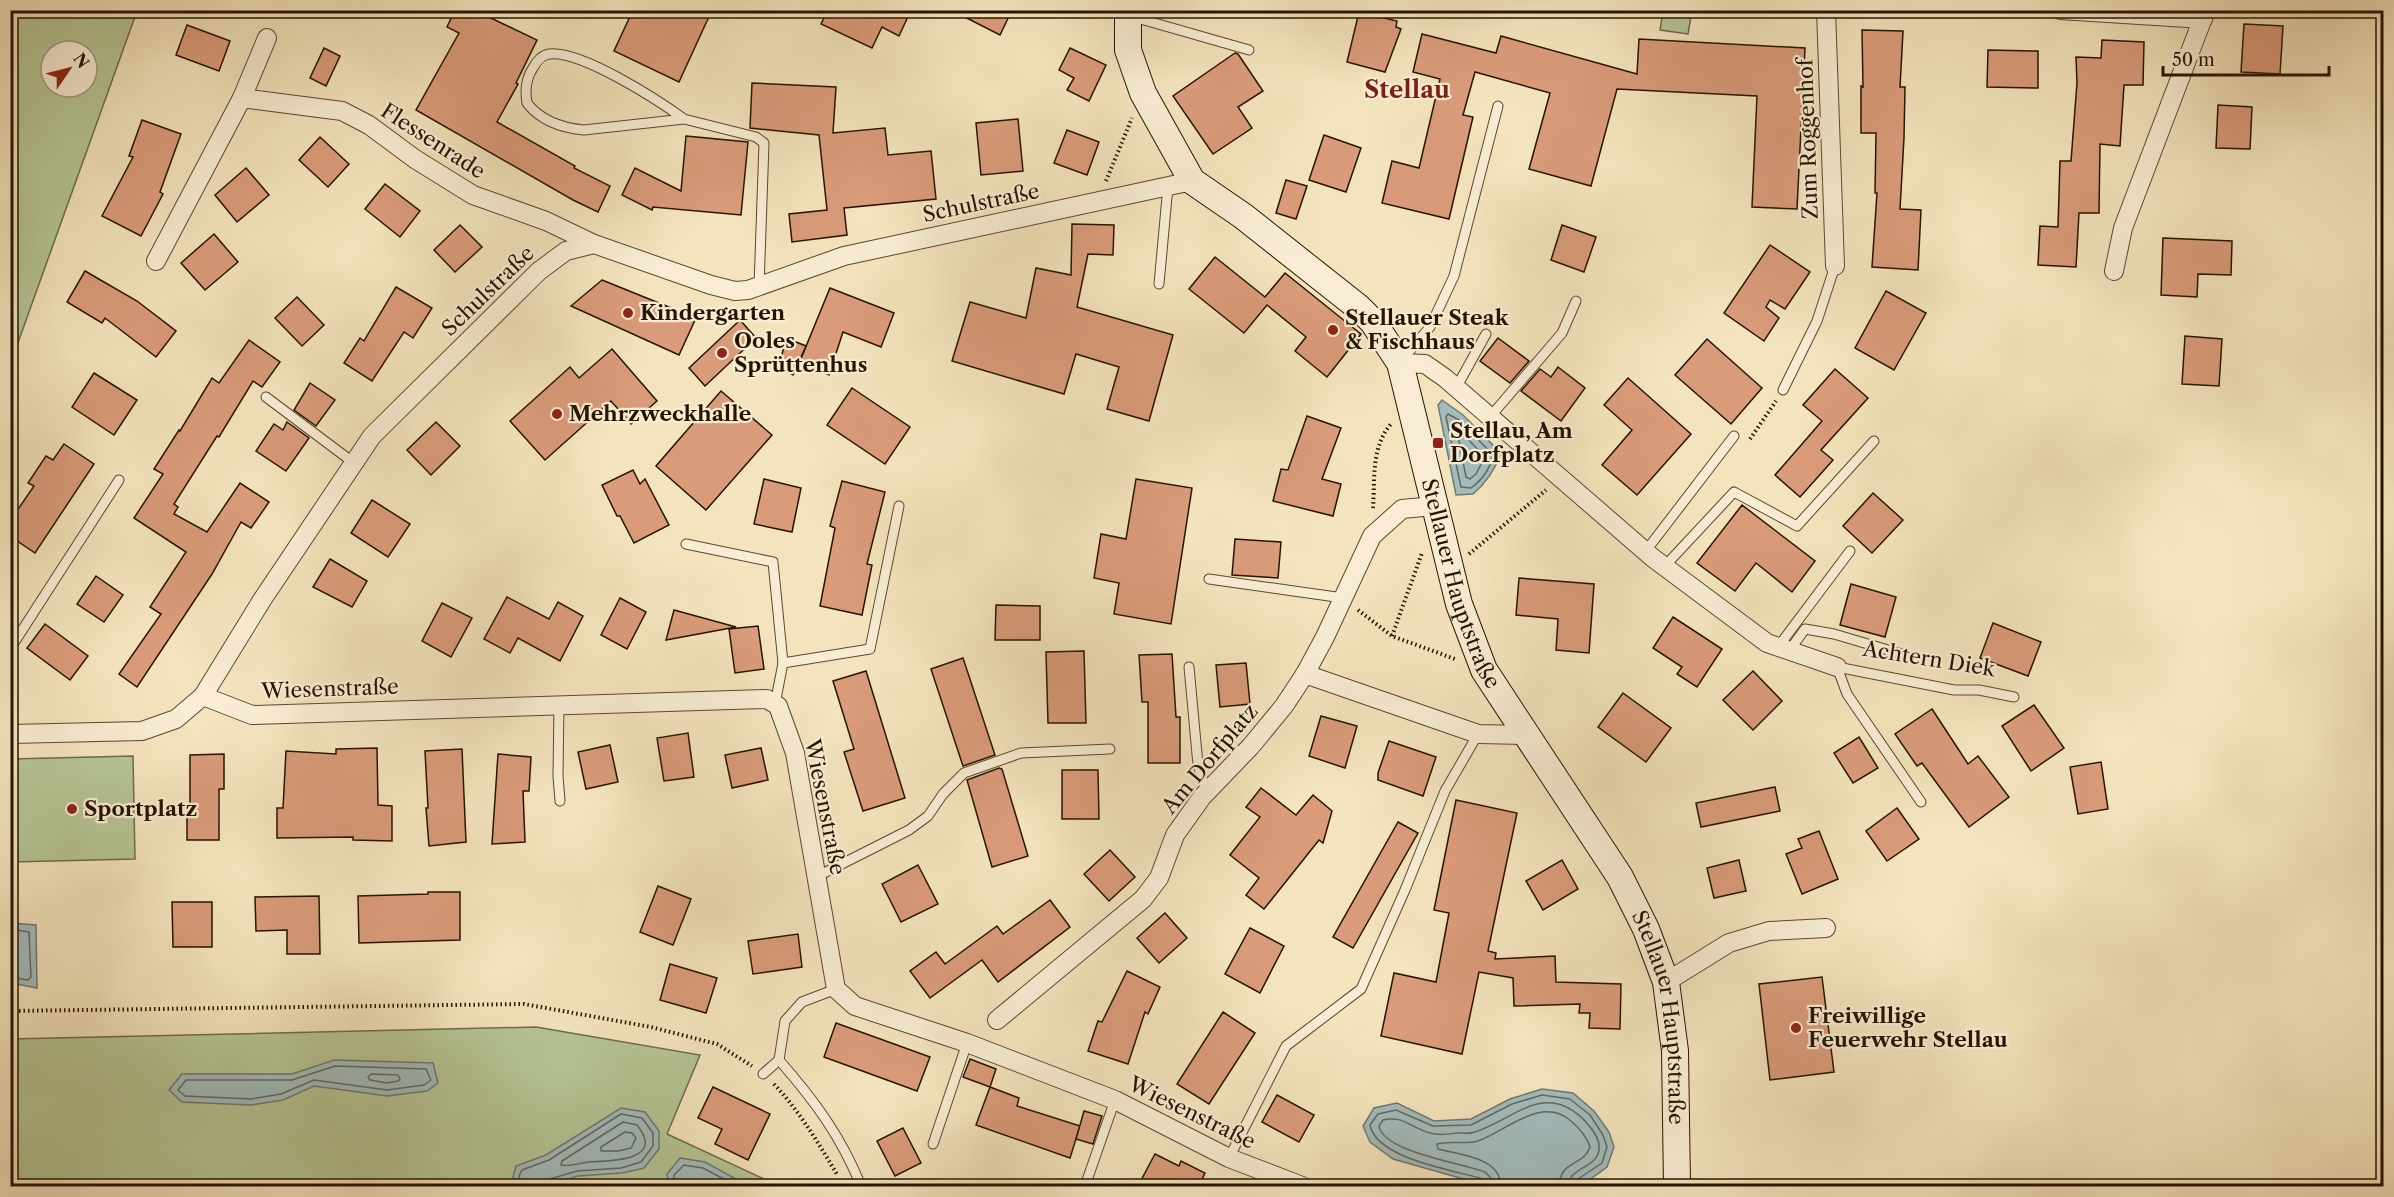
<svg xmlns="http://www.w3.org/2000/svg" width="2394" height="1197" viewBox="0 0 2394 1197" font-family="'Libre Caslon Text',serif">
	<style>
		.green { fill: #b6c595; stroke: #6e6c4a; stroke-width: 1.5; fill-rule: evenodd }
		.water { fill: #a2bbbc; stroke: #707871; stroke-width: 1.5 }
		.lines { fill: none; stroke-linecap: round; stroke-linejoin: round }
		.shore { stroke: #64685e; stroke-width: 1.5 }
		.building { fill: #da9b7a; stroke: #251400; stroke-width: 1.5 }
		.lane-casing { stroke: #59482f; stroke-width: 11 }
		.street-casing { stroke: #59482f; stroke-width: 20 }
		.secondary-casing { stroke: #251400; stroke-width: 28 }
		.path { stroke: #251400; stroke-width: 4; stroke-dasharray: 1.5 3; stroke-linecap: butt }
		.lane { stroke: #f8edd4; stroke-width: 9 }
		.street { stroke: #f8edd4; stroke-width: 18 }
		.secondary { stroke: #f8edd4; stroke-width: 26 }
		.poi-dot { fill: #8f2418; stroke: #f8edd4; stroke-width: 2 }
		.labels { text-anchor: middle; stroke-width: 4.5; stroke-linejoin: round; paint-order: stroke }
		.street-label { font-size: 21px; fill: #251400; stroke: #f8edd4 }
		.poi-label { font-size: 21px; font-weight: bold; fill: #251400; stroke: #f8edd4; text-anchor: start }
		.quarter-label { font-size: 24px; font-weight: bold; fill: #7a1f14; stroke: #f8edd4 }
	</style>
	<rect width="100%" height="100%" fill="#f4e4bd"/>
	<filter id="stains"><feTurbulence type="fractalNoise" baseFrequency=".00333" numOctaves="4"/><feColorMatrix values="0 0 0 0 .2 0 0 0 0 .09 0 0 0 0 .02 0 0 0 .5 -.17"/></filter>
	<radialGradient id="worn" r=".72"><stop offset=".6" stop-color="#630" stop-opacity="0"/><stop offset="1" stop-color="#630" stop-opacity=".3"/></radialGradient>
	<g class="green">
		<path d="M 11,10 L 137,11 L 11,362 L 10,11 ZM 51,51 L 87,51 L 87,87 L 51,87 Z"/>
		<polygon points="1663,11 1692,11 1688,34 1660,30"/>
		<polygon points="133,756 135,859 11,862 11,759"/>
		<polygon points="536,1027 700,1055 667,1134 779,1186 11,1186 10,1039"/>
	</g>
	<g class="water">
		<path d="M 1442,400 L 1463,415 L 1501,453 C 1495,470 1487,482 1473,494 L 1456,495 L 1438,405 Z"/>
		<polygon points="10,923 36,925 37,988 11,983"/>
		<polygon points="334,1060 433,1063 438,1083 427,1091 387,1096 314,1086 283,1100 251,1105 182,1102 169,1090 182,1074 292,1074"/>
		<polygon points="1542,1089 1573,1093 1594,1111 1609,1132 1614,1147 1607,1167 1585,1183 1570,1186 1488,1186 1393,1159 1370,1142 1363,1126 1374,1108 1397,1103 1434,1121 1471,1119 1510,1099"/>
		<polygon points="621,1108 645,1112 659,1131 659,1149 644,1168 622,1173 578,1176 543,1186 517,1186 513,1177 516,1166 546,1155"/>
		<polygon points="680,1158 705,1162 743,1183 744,1186 669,1186 667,1174"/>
	</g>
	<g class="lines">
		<g class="shore">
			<path d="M 1448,414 L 1459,420 L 1493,455 C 1490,469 1482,480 1471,488 L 1461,487 L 1446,417 Z"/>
			<polygon points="1459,433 1463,434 1485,457 1476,474 1470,479 1466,477 1458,436"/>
			<polyline points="10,929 29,932 31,977 28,980 10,977"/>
			<polygon points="335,1066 426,1069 431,1080 424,1085 387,1090 314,1080 281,1094 251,1099 185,1096 178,1090 186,1080 292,1080"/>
			<polygon points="371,1074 398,1075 400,1079 398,1081 387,1083 370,1080 368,1077"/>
			<path d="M 623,1122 L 637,1125 C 666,1161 611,1161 589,1162 C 580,1163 569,1167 561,1165 L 562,1161 Z"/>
			<polygon points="625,1132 632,1133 636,1138 631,1148 618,1151 601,1151 601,1147"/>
			<polyline points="522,1186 519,1176 522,1170 549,1160 621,1114 642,1118 653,1133 653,1146 641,1162 621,1168 577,1171 550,1179 546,1186"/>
			<polyline points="674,1186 674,1175 684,1165 703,1168 737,1186"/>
			<path d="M 1484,1186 L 1484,1181 L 1480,1178 C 1451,1170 1376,1158 1370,1125 L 1378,1114 L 1396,1110 L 1433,1126 L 1471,1125 L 1512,1104 L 1542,1095 L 1570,1099 L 1590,1115 L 1603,1135 L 1607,1147 L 1602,1163 L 1578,1179 L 1575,1186"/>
			<path d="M 1492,1186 L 1491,1178 L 1485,1172 C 1462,1163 1383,1152 1379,1126 L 1383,1120 C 1403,1115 1411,1128 1430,1133 C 1438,1136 1449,1134 1457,1133 C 1463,1133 1470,1134 1475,1132 C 1513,1120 1544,1081 1583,1119 C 1589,1125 1599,1137 1599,1146 C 1601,1168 1569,1166 1568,1186"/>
			<path d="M 1501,1186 C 1500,1157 1460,1155 1438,1149 L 1437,1144 C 1449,1140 1465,1145 1478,1141 C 1507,1131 1541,1095 1571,1121 C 1579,1128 1587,1137 1590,1147 C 1584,1166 1560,1160 1559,1186"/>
		</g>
	</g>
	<g class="building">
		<polygon points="455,10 474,10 537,40 516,83 518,84 497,122 575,166 574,168 610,186 598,212 573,200 416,110 459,33 447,27"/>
		<polygon points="633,10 712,10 679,82 614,51"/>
		<polygon points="828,10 911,10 899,36 882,27 872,48 821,24"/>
		<polygon points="951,10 1012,10 1000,35"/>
		<polygon points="1359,12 1397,21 1396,27 1401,29 1385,72 1347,62"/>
		<polygon points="2244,24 2283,26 2280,74 2241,72"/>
		<polygon points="187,25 230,41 219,71 176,55"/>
		<polygon points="1862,30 1903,31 1900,87 1905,87 1904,138 1900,209 1921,210 1918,270 1872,267 1877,193 1875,193 1876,133 1861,133 1861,86 1863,87"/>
		<polygon points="1422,34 1496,53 1501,36 1637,74 1639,39 1805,48 1797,209 1752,207 1757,96 1617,89 1591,186 1529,169 1550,93 1475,72 1463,115 1473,117 1449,219 1382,203 1392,161 1419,168 1440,79 1413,72"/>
		<polygon points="2102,40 2144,42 2143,85 2124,85 2120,146 2100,144 2099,213 2079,213 2076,267 2038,265 2040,226 2058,227 2060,161 2071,161 2077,83 2076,57 2101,58"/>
		<polygon points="324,48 340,56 326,86 310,78"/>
		<polygon points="1070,48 1106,65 1089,101 1067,90 1074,78 1059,70"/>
		<polygon points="1988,50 2038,51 2038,88 1987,87"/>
		<polygon points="1235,53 1238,54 1263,91 1238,107 1252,128 1213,154 1173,96"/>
		<polygon points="752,83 836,87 833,133 885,128 888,155 931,151 936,199 844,208 847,235 792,242 789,214 827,210 819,135 750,128"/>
		<polygon points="2218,105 2252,107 2250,149 2216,148"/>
		<polygon points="1018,119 1023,171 981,175 976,123"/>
		<polygon points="142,120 181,134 160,192 163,194 141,236 102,216 133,157 129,156"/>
		<polygon points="1067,130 1099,142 1087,175 1054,163"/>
		<polygon points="1324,135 1361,148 1346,192 1309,180"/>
		<polygon points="686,136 748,142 741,215 653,207 652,210 622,195 635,168 681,191"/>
		<polygon points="320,137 349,164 328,187 299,160"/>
		<polygon points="246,168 269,195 237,222 215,195"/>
		<polygon points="1286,180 1307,186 1296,219 1276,213"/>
		<polygon points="385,184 420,211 400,237 365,209"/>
		<polygon points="1072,224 1114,225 1113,255 1088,254 1077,307 1173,335 1149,421 1107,409 1119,367 1076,354 1064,394 952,361 970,302 1026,318 1036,268 1071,275"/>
		<polygon points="460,225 482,247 455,272 434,250"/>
		<polygon points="1562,225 1596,237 1584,272 1551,260"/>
		<polygon points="214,234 238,262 205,290 181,263"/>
		<polygon points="2163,238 2232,241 2231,275 2198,274 2197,297 2161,295"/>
		<polygon points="1770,245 1810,272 1785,309 1770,300 1766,307 1779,318 1764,341 1724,313"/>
		<polygon points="1215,257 1265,297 1285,273 1361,334 1327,377 1295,351 1306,337 1267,305 1244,333 1189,289"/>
		<polygon points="85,271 137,301 176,331 156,357 105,318 102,323 67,302"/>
		<polygon points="602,280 696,318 679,355 571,306"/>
		<polygon points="396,287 432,308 413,338 404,332 372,381 344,363 360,338 364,341"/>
		<polygon points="830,288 894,313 881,347 843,332 829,375 800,361"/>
		<polygon points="1886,291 1926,313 1894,370 1855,348"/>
		<polygon points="297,297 324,325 302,346 275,318"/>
		<polygon points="740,320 756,338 705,386 689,368"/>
		<polygon points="2185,336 2222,339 2219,386 2182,384"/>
		<polygon points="786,338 806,346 793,375 779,367"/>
		<polygon points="1498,338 1529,361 1510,383 1480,361"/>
		<polygon points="1707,339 1762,388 1731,424 1675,375"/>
		<polygon points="249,340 280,362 262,387 253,381 219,437 217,436 174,504 178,507 174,514 207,532 240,483 269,502 251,528 241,522 212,574 137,687 119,674 161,614 150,607 186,552 134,518 163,474 154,469 179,430 180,431 212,378 219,383"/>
		<polygon points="612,349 657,401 631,424 611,401 545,460 510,421 570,367 579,378"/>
		<polygon points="1558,367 1585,388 1561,421 1521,391 1540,369 1551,377"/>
		<polygon points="1835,369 1868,398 1821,450 1833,460 1800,497 1775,475 1822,421 1803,405"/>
		<polygon points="94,373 137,400 114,435 72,407"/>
		<polygon points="1628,378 1691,434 1637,495 1602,465 1632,430 1604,405"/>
		<polygon points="310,383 335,400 316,426 294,410"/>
		<polygon points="852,388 910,427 885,464 827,425"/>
		<polygon points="721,391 772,435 706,510 656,466"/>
		<polygon points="1307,416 1341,428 1322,479 1341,484 1333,516 1273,501 1281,469 1288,470"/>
		<polygon points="287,422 309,438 286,471 256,451 274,424 283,430"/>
		<polygon points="436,422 460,446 431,475 407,450"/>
		<polygon points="64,444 94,464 35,553 10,536 10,521 34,486 28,483 46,456 53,460"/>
		<polygon points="633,470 640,484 645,479 669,525 634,543 620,516 617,516 602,485"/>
		<polygon points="764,479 801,488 792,532 754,524"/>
		<polygon points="1136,479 1192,488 1171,624 1114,614 1119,583 1094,578 1101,534 1126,539"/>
		<polygon points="842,481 885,492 867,564 872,565 862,615 820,606 835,528 830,526"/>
		<polygon points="1873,493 1903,520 1872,553 1843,526"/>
		<polygon points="372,500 410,524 388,557 351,533"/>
		<polygon points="1742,505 1815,561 1792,592 1756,563 1735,591 1697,563"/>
		<polygon points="1235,539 1281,542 1278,578 1232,575"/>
		<polygon points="330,559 367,581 352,607 313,587"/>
		<polygon points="96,576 123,595 104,622 77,604"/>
		<polygon points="1519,578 1594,584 1589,653 1556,650 1558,619 1516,615"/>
		<polygon points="1851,584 1896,597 1885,637 1840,625"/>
		<polygon points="507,597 549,619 558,602 583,616 560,661 518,638 510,653 484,639"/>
		<polygon points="620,598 646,612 627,649 601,635"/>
		<polygon points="442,603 472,618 451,657 422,641"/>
		<polygon points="996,605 1040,606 1040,640 995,640"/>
		<polygon points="674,610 736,627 666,640"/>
		<polygon points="1673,617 1722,649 1697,687 1677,674 1682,667 1653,648"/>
		<polygon points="1993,623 2041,642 2028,676 1980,658"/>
		<polygon points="45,624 88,656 70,680 27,648"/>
		<polygon points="758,626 764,669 735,673 729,629"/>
		<polygon points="1084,651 1086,723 1048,723 1046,652"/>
		<polygon points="1172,654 1176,717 1180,717 1180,763 1148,763 1148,702 1142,702 1139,655"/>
		<polygon points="963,658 995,755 963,766 931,669"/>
		<polygon points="1246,663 1250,704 1220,707 1216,665"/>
		<polygon points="866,671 905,798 863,811 844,752 854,749 833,681"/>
		<polygon points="1753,671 1782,701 1753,730 1723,700"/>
		<polygon points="1623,693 1671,728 1646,762 1598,727"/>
		<polygon points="2034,705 2064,748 2031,771 2002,726"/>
		<polygon points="1932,709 1968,764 1978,756 2009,797 1969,827 1922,763 1917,766 1895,734"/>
		<polygon points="1321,716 1357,726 1345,768 1309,756"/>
		<polygon points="688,733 694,777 664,781 657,738"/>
		<polygon points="1859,737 1878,768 1853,783 1834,753"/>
		<polygon points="1389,741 1436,757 1423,796 1378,780 1378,773"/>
		<polygon points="610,745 618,782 586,789 578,752"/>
		<polygon points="377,748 378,805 392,806 392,841 353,840 353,837 277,838 277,808 283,808 286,751 336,754 336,749"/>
		<polygon points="761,748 768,780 732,788 725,755"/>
		<polygon points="462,749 466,842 429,846 426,808 428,808 425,751"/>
		<polygon points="224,754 224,789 219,789 219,840 187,840 187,807 190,807 190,755"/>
		<polygon points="498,754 531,757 529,791 523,791 525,842 492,844"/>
		<polygon points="2101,762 2108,809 2078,814 2070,767"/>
		<polygon points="999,768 1002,769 1028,856 992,867 967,780"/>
		<polygon points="1062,770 1098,770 1099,819 1062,819"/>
		<polygon points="1775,787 1780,811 1701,827 1696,803"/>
		<polygon points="1261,788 1296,815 1313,795 1332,811 1323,843 1319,840 1264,909 1246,895 1259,878 1230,855 1260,817 1246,807"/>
		<polygon points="1456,800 1517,813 1488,951 1496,953 1495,959 1555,956 1556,982 1621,984 1620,1029 1589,1028 1590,1013 1579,1013 1580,1004 1514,1006 1513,978 1479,972 1462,1054 1381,1036 1394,973 1436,982 1449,913 1434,910"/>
		<polygon points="1897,808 1919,839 1887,861 1866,831"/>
		<polygon points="1398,822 1418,833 1353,948 1333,937"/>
		<polygon points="1819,831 1838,879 1802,894 1786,854 1802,848 1798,839"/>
		<polygon points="1110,850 1135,877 1109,901 1084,874"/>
		<polygon points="1562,860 1578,889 1543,910 1526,881"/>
		<polygon points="1739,860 1746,891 1714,898 1707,868"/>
		<polygon points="918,865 938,904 901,922 882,884"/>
		<polygon points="658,886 691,899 673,945 640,932"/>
		<polygon points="428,892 460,892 460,940 359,943 358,896 428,894"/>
		<polygon points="319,896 320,954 287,954 287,930 256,931 255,897"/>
		<polygon points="1050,900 1070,927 998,982 982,960 930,998 910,971 936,952 945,964 997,926 1003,934"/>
		<polygon points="172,902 212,902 212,947 173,947"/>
		<polygon points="1165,913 1187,938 1159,963 1137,938"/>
		<polygon points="1250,928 1284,946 1260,993 1225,974"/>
		<polygon points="798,934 802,967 753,974 748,941"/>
		<polygon points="670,964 717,978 706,1013 660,1000"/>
		<polygon points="1127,971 1160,987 1148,1014 1145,1012 1128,1064 1088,1051 1098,1021 1102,1022"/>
		<polygon points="1822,977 1834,1072 1770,1080 1759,984"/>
		<polygon points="1223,1012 1255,1033 1209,1104 1177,1084"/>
		<polygon points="836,1023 930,1057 917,1091 824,1057"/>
		<polygon points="970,1059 996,1069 990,1087 963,1077"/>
		<polygon points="713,1087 770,1114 748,1160 715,1144 722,1129 698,1118"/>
		<polygon points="990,1087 1019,1098 1017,1106 1080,1126 1070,1158 976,1125"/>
		<polygon points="1277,1095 1314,1115 1299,1142 1262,1122"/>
		<polygon points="1084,1111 1102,1116 1093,1144 1076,1139"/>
		<polygon points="903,1128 921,1163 895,1176 877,1141"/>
		<polygon points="1155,1154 1179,1166 1181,1161 1205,1173 1199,1186 1138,1186"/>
	</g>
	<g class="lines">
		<defs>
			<g id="lane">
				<polyline points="1130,16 1249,50"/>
				<path d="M 684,119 C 658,100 581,50 549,54 C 542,55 536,62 533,68 C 526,78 525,91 527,103 C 541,121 562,128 584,130 L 684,119 L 756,137 L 764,143 L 759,287"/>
				<polyline points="1159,284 1168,186"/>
				<polyline points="1401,361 1430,327 1454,276 1498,106"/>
				<polyline points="1456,388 1486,334"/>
				<polyline points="1783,390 1817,321 1835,266"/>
				<polyline points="266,397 354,463"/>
				<polyline points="1490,417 1562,333 1576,301"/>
				<polyline points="686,544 773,562 783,663"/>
				<polyline points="1645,552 1734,436"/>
				<polyline points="1664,567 1734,492 1797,526 1874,441"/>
				<polyline points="1209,579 1343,598"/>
				<polyline points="1778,647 1850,551"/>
				<polyline points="10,649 119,480"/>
				<polyline points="1789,651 1805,629 1834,634 1905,655"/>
				<polyline points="1189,667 1198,765 1207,793"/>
				<polyline points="1837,667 1954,690 1979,690 2014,697"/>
				<polyline points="1837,667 1847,694 1921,802"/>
				<polyline points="559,704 558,776 560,801"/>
				<polyline points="775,704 783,663 870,649 899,506"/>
				<polyline points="816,877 909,830 928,816 943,794 964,773 1021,753 1110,749"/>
				<path d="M 836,989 L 802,1002 L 785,1021 L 779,1060 C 814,1100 841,1136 861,1186"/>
				<polyline points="763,1074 779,1060"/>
				<polyline points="933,1144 967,1043"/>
				<polyline points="1229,1158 1286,1046 1361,989 1405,890 1445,791 1478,734"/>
				<polyline points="1085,1186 1115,1100"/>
			</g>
			<g id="street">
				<polyline points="1826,10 1835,266"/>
				<polyline points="2060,10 2203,19"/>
				<polyline points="242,98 267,38"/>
				<polyline points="156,261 242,98 342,111 369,125 415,159 473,195 546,221 594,244"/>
				<polyline points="2114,271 2123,228 2206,10"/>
				<polyline points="1400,363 1425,364 1445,378 1653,558 1767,643 1837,667"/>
				<polyline points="1434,506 1402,509 1372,536 1325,637 1305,674 1478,734 1525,735"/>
				<polyline points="203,696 252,715 767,699 778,706 795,753 836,989 855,1006 967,1043 1115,1100 1229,1158 1302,1186"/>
				<polyline points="10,734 142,731 176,719 203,696 262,600 372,436 539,271 566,251 594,244 711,285 735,291 748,290 844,256 1192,181"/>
				<polyline points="1666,982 1729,943 1769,931 1826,928"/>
				<polyline points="997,1020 1143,899 1159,878 1175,835 1202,797 1251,746 1284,706 1305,674"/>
			</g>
			<g id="secondary">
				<path id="s1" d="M 1128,10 L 1128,50 L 1143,93 L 1192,181 L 1243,216 L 1358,307 L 1373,322 L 1400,363 L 1459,604 L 1484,670 L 1620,877 L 1646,929 L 1666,982 L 1675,1051 L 1677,1186"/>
			</g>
		</defs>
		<use href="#lane" class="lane-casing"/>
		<use href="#street" class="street-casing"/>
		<use href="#secondary" class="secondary-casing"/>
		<g class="path">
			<polyline points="1106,181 1132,118"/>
			<polyline points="1750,439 1776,401"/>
			<path d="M 1373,508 C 1375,479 1371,447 1391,424"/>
			<polyline points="1469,554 1546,490"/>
			<polyline points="1358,610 1392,636 1455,659"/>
			<polyline points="1392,636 1422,553"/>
			<polyline points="10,1011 524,1004 651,1027 717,1044 752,1066"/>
			<path d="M 774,1084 C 800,1112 819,1144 838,1176"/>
		</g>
		<use href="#lane" class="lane"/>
		<use href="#street" class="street"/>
		<use href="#secondary" class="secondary"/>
	</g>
	<g class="poi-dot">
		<circle cx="628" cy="313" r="6"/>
		<circle cx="1333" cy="330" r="6"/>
		<circle cx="722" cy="353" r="6"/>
		<circle cx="557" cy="414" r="6"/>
		<rect x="1432" y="437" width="12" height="12" rx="3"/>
		<circle cx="72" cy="809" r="6"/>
		<circle cx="1796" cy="1028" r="6"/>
	</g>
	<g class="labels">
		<g class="street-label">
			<text transform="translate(1808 139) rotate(-92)" y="7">Zum Roggenhof</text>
			<text transform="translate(433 141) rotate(33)" y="7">Flessenrade</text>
			<text transform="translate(981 203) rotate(-12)" y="7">Schulstraße</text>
			<text transform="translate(488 291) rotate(-44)" y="7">Schulstraße</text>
			<text dy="7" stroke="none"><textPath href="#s1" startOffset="694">Stellauer Hauptstraße</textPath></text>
			<text transform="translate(1929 659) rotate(9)" y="7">Achtern Diek</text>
			<text transform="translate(330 689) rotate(-2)" y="7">Wiesenstraße</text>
			<text transform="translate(1210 759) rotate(-50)" y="7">Am Dorfplatz</text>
			<text transform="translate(825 807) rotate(79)" y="7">Wiesenstraße</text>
			<text dy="7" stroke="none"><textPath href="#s1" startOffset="1180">Stellauer Hauptstraße</textPath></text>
			<text transform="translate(1192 1113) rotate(26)" y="7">Wiesenstraße</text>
		</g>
		<g class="poi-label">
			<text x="640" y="320">Kindergarten</text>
			<text x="1345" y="325">Stellauer Steak<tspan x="1345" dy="24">&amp; Fischhaus</tspan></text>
			<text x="734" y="348">Ooles<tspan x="734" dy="24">Sprüttenhus</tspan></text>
			<text x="569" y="421">Mehrzweckhalle</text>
			<text x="1450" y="438">Stellau, Am<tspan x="1450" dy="24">Dorfplatz</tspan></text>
			<text x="84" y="816">Sportplatz</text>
			<text x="1808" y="1023">Freiwillige<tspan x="1808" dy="24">Feuerwehr Stellau</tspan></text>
		</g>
		<g class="quarter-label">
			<text x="1407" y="98">Stellau</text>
		</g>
	</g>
	<rect width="2394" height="1197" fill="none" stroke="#f4e4bd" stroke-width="36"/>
	<rect x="12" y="12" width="2370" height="1173" fill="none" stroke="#251400" stroke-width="3"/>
	<rect x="18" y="18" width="2358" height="1161" fill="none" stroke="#251400" stroke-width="1.5"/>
	<g transform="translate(69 69) rotate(55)"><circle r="28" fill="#f8edd4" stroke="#a4967f" stroke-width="1.5"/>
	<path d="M0-4.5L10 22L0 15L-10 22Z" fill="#8f2418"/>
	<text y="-9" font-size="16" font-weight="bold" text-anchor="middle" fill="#251400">N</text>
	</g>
	<path d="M2163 66v9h166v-9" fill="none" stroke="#251400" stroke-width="3"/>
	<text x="2172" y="66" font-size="18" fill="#251400" stroke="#f8edd4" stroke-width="4.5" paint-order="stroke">50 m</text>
	<rect width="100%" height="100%" filter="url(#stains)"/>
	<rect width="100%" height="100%" fill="url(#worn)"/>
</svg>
